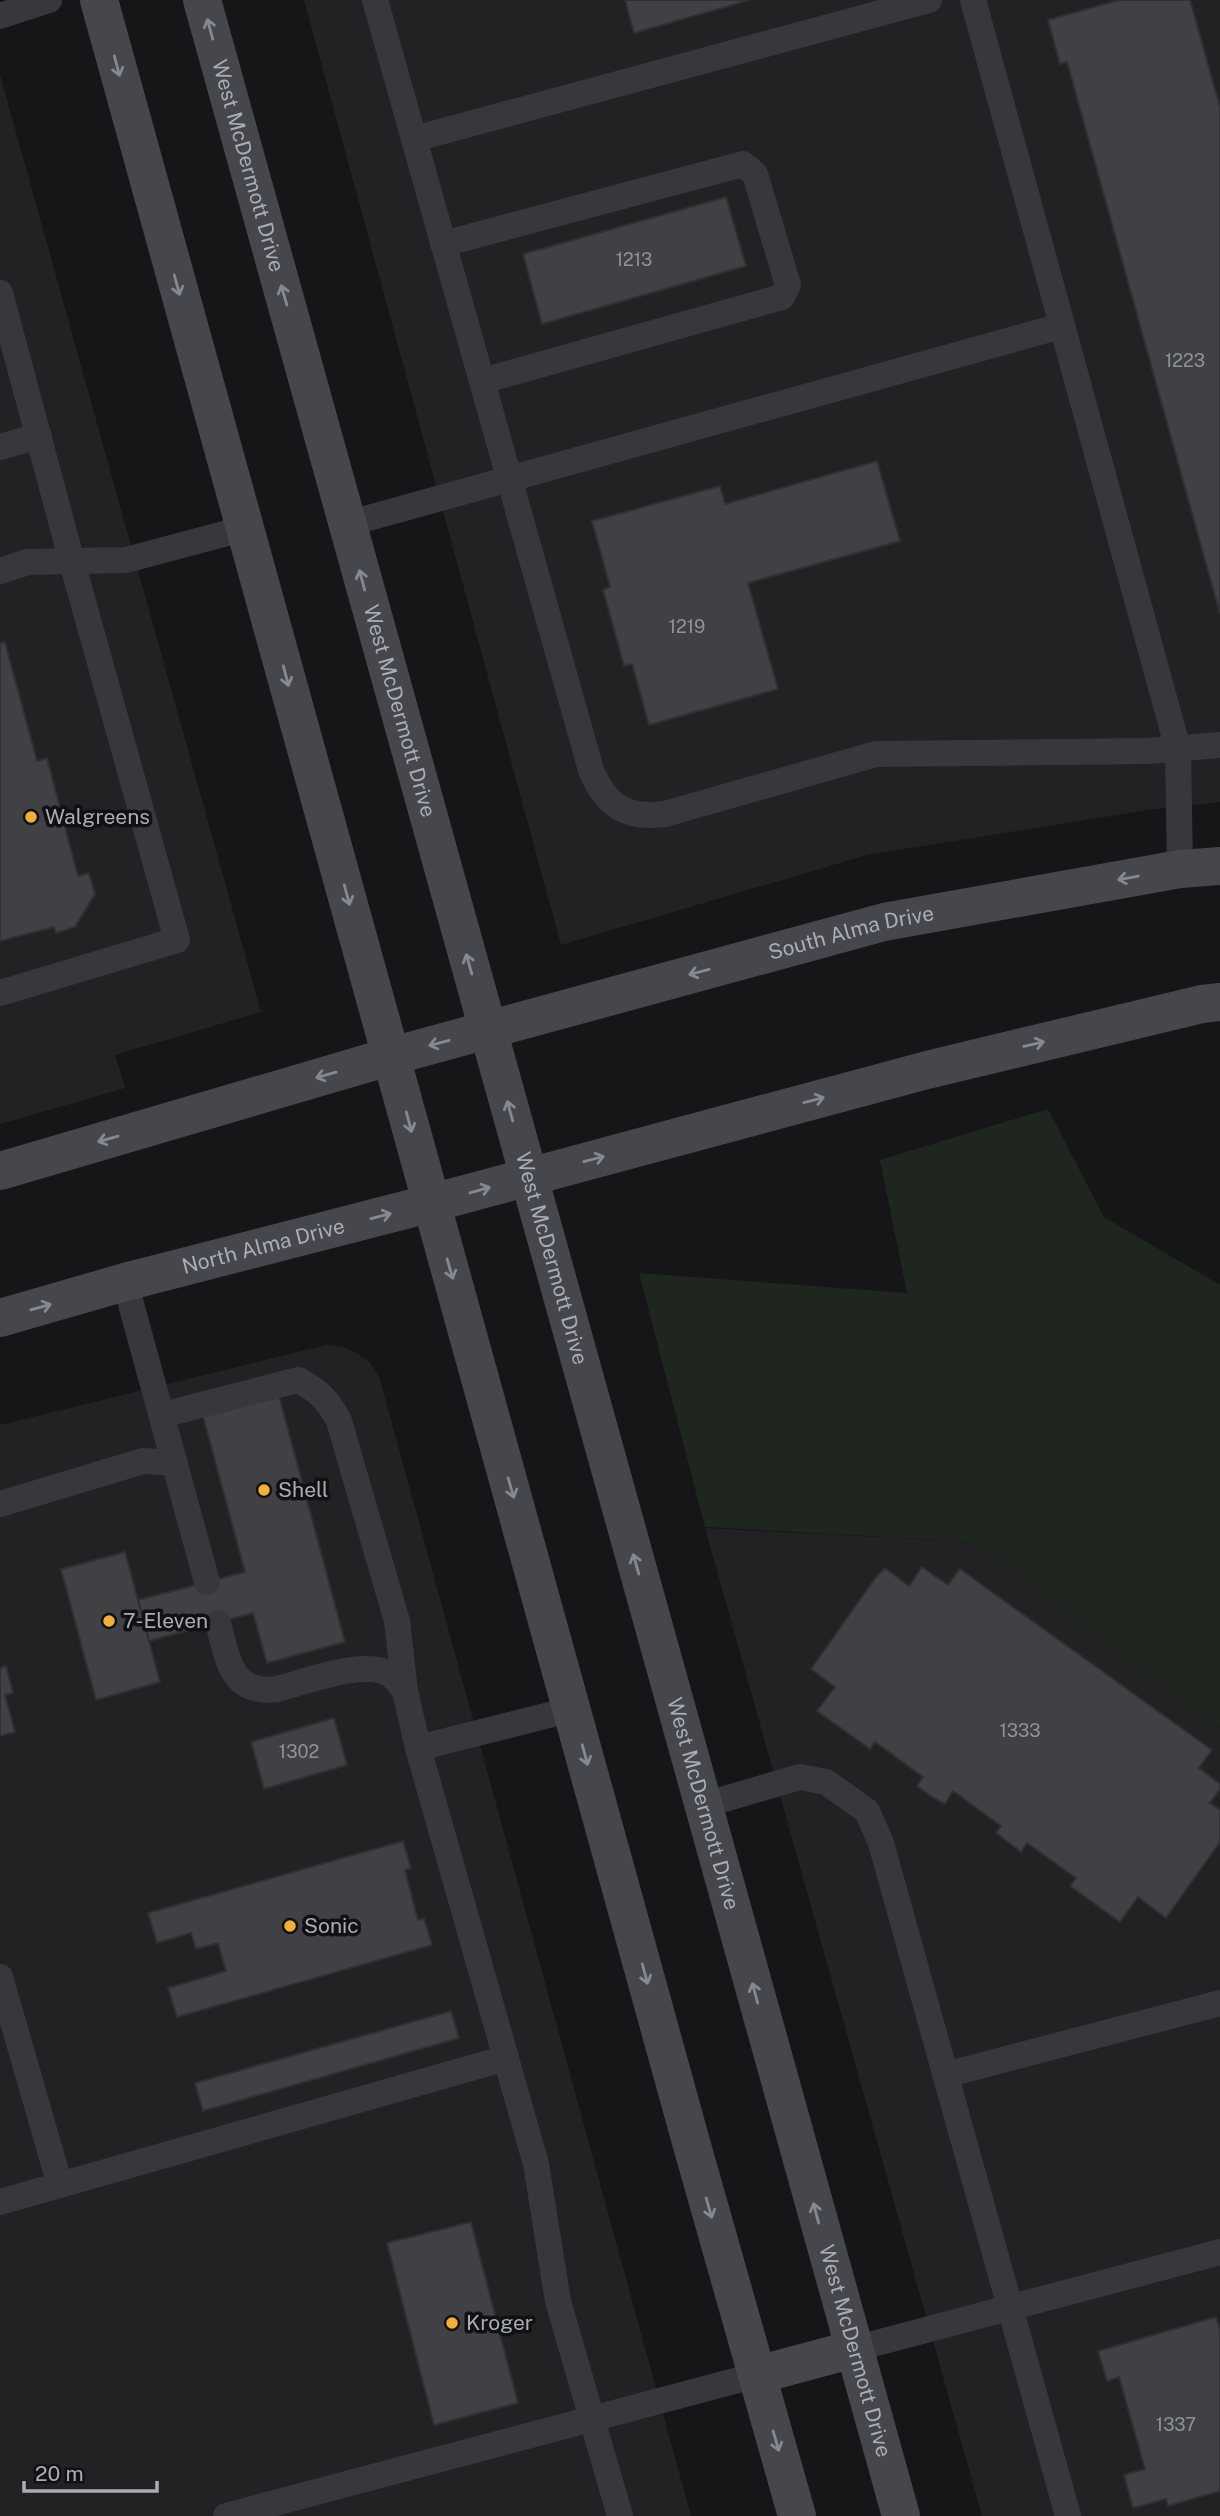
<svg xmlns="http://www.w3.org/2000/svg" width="1220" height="2516" viewBox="0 0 1220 2516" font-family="'Public Sans',sans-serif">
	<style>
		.built { fill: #222225 }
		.green { fill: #1e261f }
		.building { fill: #404145; stroke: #303034; stroke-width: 2 }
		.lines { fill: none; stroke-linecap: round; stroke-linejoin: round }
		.service { stroke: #37383d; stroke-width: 26 }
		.secondary { stroke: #45474d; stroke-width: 38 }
		.oneway { stroke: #858993 }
		.poi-dot { fill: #f2b134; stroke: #111113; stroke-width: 2.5 }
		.labels { text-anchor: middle; stroke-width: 7; stroke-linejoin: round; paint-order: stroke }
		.number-label { font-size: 18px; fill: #8e929b }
		.street-label { font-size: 21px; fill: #a8adb8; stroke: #111113 }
		.poi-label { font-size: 21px; fill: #a8adb8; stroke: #111113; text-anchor: start }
	</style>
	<rect width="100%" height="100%" fill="#161618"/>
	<g class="built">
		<polygon points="304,0 1220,0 1220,802 1148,810 867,855 561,945"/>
		<polygon points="0,75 261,1012 115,1055 125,1088 0,1124"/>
		<polygon points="327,1345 343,1347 357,1353 370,1363 379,1376 691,2516 0,2516 0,1425"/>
		<polygon points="705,1528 976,1542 1220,1729 1220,2516 982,2516"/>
	</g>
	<polygon class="green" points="1048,1109 1104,1217 1220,1285 1220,1729 976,1542 705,1527 639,1273 907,1293 880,1160"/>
	<g class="building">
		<polygon points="625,0 750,0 634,33"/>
		<polygon points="1119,0 1190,0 1220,107 1220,614 1067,62 1060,64 1048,20"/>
		<polygon points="726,197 746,266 542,324 523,254"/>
		<polygon points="877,461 900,541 748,583 778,689 649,725 632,664 624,666 603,590 610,587 592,521 720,486 725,504"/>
		<polygon points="5,642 37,761 47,758 78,876 89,873 95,894 75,927 56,933 54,927 0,941 0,643"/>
		<polygon points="277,1388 345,1642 267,1663 253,1613 149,1641 138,1600 245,1572 201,1409"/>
		<polygon points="125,1552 160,1682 96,1700 61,1569"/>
		<polygon points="922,1567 948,1585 960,1569 1212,1750 1199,1768 1220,1784 1220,1789 1210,1803 1220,1810 1220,1842 1166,1918 1138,1897 1120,1922 1070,1886 1076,1878 1027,1843 1021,1852 996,1833 1001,1826 953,1791 945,1804 935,1799 917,1786 923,1777 875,1742 870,1749 817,1711 835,1687 811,1669 876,1577 885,1568 909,1586"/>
		<polygon points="6,1666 13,1693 5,1695 15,1732 0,1736 0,1668"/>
		<polygon points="334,1718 347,1765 264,1789 251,1742"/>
		<polygon points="403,1841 411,1868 405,1870 418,1920 424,1918 432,1945 177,2017 168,1988 226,1971 218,1943 196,1949 191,1933 157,1943 148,1913"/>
		<polygon points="451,2011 459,2038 203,2111 195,2083"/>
		<polygon points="471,2222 518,2403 434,2425 387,2243"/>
		<polygon points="1216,2317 1220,2330 1220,2491 1168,2506 1166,2499 1133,2508 1124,2475 1145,2469 1119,2377 1107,2381 1098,2351"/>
	</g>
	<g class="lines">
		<g class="service">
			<path d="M 375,0 L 591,770 C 606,806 626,819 665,814 L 876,754 L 1147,751 L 1220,745"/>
			<polyline points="973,0 1178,749 1180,869"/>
			<polyline points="0,16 49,0"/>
			<polyline points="414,139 929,0"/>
			<polyline points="443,244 743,164 755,174 788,285 782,297 482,381"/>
			<polyline points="0,293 72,562 177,940 0,993"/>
			<polyline points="0,447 39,436"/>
			<polyline points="347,524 1061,326"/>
			<polyline points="0,571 28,562 126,560 246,528"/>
			<polyline points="125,1282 207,1582"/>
			<path d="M 162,1415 L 298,1380 C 318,1390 328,1400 339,1421 L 397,1621 L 405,1691 L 418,1748 L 536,2164 L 558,2301 L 620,2516"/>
			<polyline points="0,1504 143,1461 175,1463"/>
			<path d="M 218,1623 C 228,1658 230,1695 277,1689 C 305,1682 365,1658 391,1675 C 396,1679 401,1686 405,1691"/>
			<polyline points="418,1748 573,1709"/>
			<polyline points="704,1805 800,1777 826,1782 867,1811 881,1843 1068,2516"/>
			<polyline points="0,1977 60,2185"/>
			<polyline points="945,2075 1220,2003"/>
			<polyline points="0,2202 506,2058"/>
			<polyline points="854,2349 1220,2252"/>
			<polyline points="226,2516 757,2375"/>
		</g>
		<g class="secondary">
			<polyline points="99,0 691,2142 797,2516"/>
			<path id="s1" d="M 202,0 L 901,2516"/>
			<path id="s2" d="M 0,1171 L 392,1056 L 884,922 L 1180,869 L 1220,866"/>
			<path id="s3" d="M 0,1318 L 125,1282 L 432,1203 L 927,1070 L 1202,1004 L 1220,1002"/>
			<polyline points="757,2375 854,2349"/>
		</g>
	</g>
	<defs><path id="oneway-shaft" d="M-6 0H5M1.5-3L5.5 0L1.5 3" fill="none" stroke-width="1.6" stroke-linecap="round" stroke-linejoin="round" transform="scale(1.75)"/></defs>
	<g class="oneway">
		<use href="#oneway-shaft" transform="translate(210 29) rotate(-105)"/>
		<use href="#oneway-shaft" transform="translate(117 66) rotate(75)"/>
		<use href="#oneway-shaft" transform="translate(177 285) rotate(75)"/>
		<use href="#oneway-shaft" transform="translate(284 295) rotate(-106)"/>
		<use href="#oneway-shaft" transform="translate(362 580) rotate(-105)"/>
		<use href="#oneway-shaft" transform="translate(286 676) rotate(75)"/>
		<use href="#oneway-shaft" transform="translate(1128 878) rotate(170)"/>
		<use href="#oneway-shaft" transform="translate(347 895) rotate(75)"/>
		<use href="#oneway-shaft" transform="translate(469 964) rotate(-106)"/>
		<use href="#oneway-shaft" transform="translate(699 972) rotate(165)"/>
		<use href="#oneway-shaft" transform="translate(439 1043) rotate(165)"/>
		<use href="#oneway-shaft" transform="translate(1034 1044) rotate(-13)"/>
		<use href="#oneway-shaft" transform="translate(326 1075) rotate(164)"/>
		<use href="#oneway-shaft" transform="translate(814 1100) rotate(-15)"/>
		<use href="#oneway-shaft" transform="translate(510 1111) rotate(-105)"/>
		<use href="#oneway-shaft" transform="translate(409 1122) rotate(75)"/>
		<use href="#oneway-shaft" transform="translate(108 1139) rotate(164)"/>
		<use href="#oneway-shaft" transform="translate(594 1159) rotate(-15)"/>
		<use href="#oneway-shaft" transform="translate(480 1190) rotate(-16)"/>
		<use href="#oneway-shaft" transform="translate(381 1216) rotate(-14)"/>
		<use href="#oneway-shaft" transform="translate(450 1269) rotate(74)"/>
		<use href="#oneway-shaft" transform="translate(41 1307) rotate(-16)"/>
		<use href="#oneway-shaft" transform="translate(511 1488) rotate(74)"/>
		<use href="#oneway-shaft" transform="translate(636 1564) rotate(-106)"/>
		<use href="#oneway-shaft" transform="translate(585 1755) rotate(75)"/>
		<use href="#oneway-shaft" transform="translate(645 1974) rotate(75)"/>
		<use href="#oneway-shaft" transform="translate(755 1993) rotate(-105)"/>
		<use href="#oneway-shaft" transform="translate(709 2208) rotate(74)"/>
		<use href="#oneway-shaft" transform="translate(816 2213) rotate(-105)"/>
		<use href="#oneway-shaft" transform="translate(776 2441) rotate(74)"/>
	</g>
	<g class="poi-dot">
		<circle cx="31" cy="817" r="7"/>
		<circle cx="264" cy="1490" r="7"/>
		<circle cx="109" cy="1621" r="7"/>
		<circle cx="290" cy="1926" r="7"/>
		<circle cx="452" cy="2323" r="7"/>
	</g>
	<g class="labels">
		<g class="number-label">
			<text x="634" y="266">1213</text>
			<text x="1185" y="367">1223</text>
			<text x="687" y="633">1219</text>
			<text x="1020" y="1737">1333</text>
			<text x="299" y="1758">1302</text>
			<text x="1176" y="2431">1337</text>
		</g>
		<g class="street-label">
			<text dy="7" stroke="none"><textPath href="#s1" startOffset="172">West McDermott Drive</textPath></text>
			<text dy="7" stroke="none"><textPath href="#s1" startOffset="738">West McDermott Drive</textPath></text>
			<text dy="7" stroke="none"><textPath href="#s2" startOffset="884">South Alma Drive</textPath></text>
			<text dy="7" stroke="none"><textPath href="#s3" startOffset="273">North Alma Drive</textPath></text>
			<text dy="7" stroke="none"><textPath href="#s1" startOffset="1306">West McDermott Drive</textPath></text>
			<text dy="7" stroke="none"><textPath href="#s1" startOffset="1872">West McDermott Drive</textPath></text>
			<text dy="7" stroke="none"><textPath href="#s1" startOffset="2440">West McDermott Drive</textPath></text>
		</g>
		<g class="poi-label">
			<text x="45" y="824">Walgreens</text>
			<text x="278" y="1497">Shell</text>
			<text x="123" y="1628">7-Eleven</text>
			<text x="304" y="1933">Sonic</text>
			<text x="466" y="2330">Kroger</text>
		</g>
	</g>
	<path d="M24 2481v10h133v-10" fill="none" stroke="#a8adb8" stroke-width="3.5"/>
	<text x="35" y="2481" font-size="21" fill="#a8adb8" stroke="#111113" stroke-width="5" paint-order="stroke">20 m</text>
</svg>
